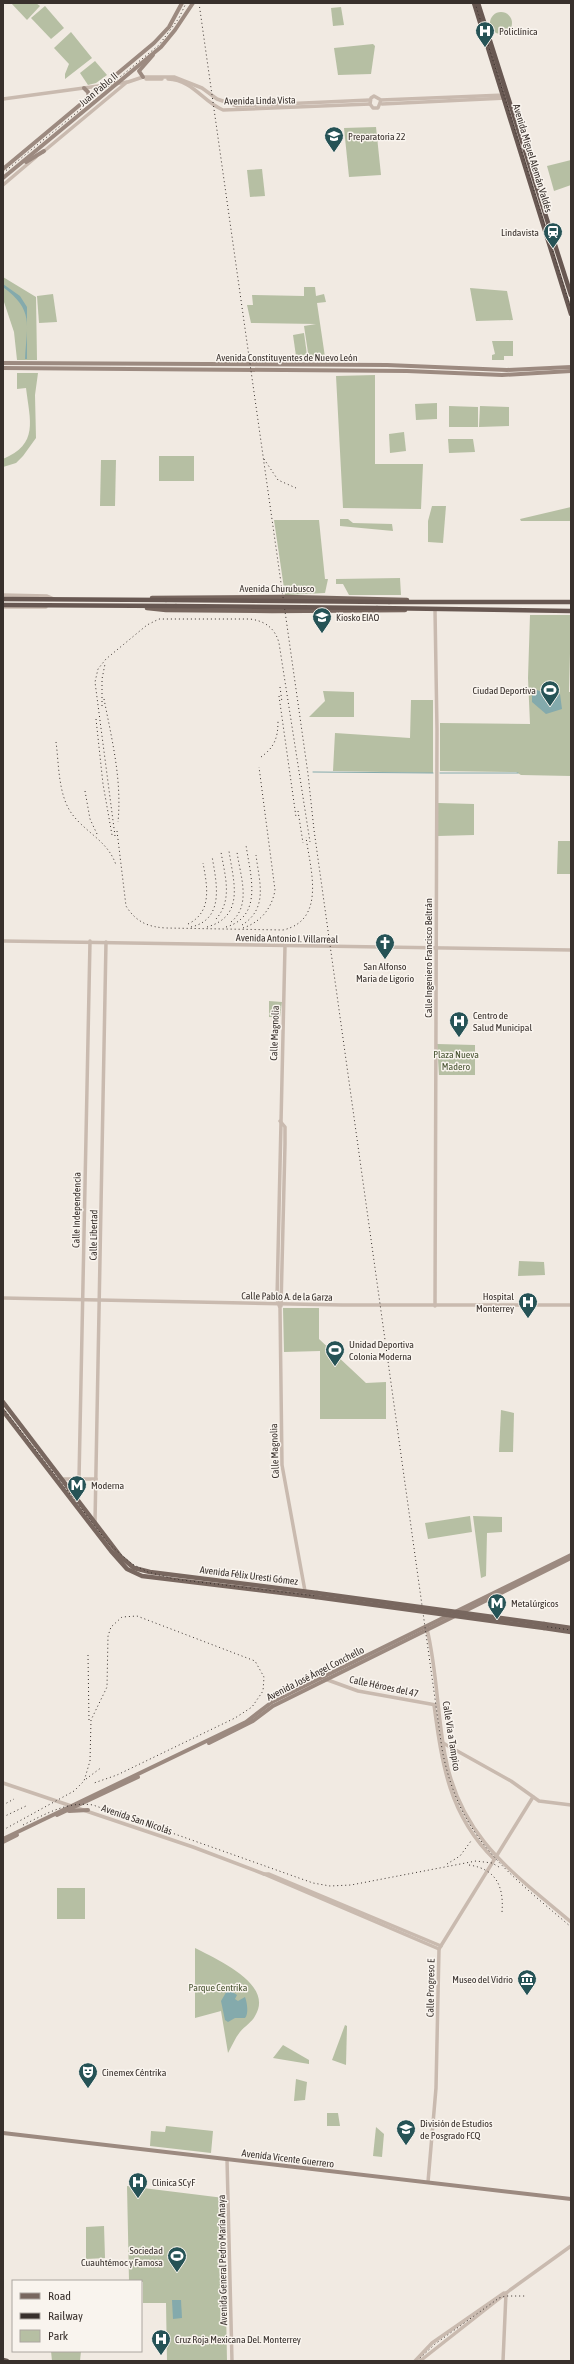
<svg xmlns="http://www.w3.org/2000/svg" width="574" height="2364" viewBox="0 0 574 2364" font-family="'Asap Condensed',sans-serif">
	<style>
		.green { fill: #b6bfa3 }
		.water { fill: #84aaac }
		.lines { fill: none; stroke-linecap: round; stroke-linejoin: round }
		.stream { stroke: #84aaac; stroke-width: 1 }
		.tertiary { stroke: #c9baaf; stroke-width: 3.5 }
		.secondary { stroke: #9c8a80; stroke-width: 4 }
		.primary { stroke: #78675f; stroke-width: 4.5 }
		.trunk { stroke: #685852; stroke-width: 4.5 }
		.rail { stroke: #38302c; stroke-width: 1; stroke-dasharray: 1 3; stroke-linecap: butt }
		.primary-bridge { stroke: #78675f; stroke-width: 4.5 }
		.trunk-bridge { stroke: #685852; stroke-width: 4.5 }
		.labels { text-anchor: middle; stroke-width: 3; stroke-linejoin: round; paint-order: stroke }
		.poi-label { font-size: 10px; fill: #38302c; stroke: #f9f4ee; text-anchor: start }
		.street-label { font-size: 10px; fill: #38302c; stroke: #f9f4ee }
		.park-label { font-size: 10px; fill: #485432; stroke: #f9f4ee }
	</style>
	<rect width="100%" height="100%" fill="#f1eae2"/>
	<g class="green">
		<polygon points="11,3 36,3 40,6 27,20"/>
		<polygon points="45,6 64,28 51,39 31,18"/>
		<polygon points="341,7 344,25 333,26 331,8"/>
		<circle cx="501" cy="23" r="11"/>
		<polygon points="71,32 92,58 65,79 65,74 69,64 54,48"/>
		<polygon points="373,44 375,46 371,74 338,75 334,48"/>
		<polygon points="95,61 107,75 96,83 88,85 80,73"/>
		<polygon points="376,127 381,175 349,177 344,128"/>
		<polygon points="571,160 571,185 554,191 547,166"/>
		<polygon points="262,169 265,196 250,197 247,170"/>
		<polygon points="3,277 36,297 37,360 17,360 14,332 3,299"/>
		<polygon points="304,287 315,287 316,296 324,294 326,302 317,303 325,357 309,359 304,326 316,324 251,323 247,305 253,305 252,295 304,296"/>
		<polygon points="470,288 507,291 513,320 476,321"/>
		<polygon points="53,294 57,322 39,323 37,296"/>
		<polygon points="304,333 307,355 296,356 293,335"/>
		<polygon points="492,341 513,341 513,356 504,356 504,360 492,360 492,355 495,354"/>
		<path d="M 17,373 L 38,373 L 35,395 L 36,438 L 23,456 L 16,463 L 3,467 L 3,459 C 39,444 30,421 26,388 L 17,389 Z"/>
		<polygon points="375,375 375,464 423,464 421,509 343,508 336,376"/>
		<polygon points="437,403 437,419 416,420 415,404"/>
		<polygon points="449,406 478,407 478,427 449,427"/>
		<polygon points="480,406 509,407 509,426 479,427"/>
		<polygon points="404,432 406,451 390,453 389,434"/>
		<polygon points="448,439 473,439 475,452 449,453"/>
		<rect x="159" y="456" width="35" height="25"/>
		<polygon points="101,460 116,460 115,506 100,506"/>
		<polygon points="432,506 446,506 443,543 428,542 428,521"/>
		<polygon points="571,507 571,521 521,521 520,519"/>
		<polygon points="340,519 348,519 353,523 392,524 393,531 340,526"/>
		<polygon points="274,520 319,520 325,579 328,579 325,593 285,595"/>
		<polygon points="400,578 401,595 349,595 343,584 336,584 336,579"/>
		<polygon points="530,615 571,615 569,692 571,692 571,776 521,775 516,772 440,771 440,723 530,724 528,678"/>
		<polygon points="323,691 354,692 354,717 309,717 325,701"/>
		<polygon points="411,700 433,700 433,773 333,771 335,733 410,738"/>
		<polygon points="438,803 474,804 474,835 438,836"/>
		<polygon points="558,841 571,841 571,874 557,874"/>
		<polygon points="269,1001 282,1002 280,1017 269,1017"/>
		<polygon points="437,1044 475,1045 475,1075 439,1075"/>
		<polygon points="519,1261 544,1262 545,1275 518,1276"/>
		<polygon points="283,1308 319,1308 319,1339 366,1383 386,1382 386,1419 320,1419 320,1351 284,1352"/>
		<polygon points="501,1410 514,1413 513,1452 499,1452"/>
		<polygon points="470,1516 472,1532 428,1539 425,1523"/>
		<polygon points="473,1516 502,1517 502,1532 487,1533 486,1576 481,1578"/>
		<rect x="57" y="1888" width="28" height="31"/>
		<path d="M 195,1948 C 216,1959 275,1984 255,2016 C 252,2022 245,2026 240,2032 C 235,2038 232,2046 228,2053 L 221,2011 L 195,2018 Z"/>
		<polygon points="345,2025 347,2026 346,2065 332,2060"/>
		<polygon points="283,2045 309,2060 309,2064 273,2058"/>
		<polygon points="296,2079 307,2082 305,2100 294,2101"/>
		<polygon points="327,2113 338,2113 340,2126 327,2126"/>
		<polygon points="166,2126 213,2131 211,2153 150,2146 151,2131 165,2132"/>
		<polygon points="376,2127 384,2134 382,2157 373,2156"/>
		<polygon points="127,2186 224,2198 227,2361 167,2361 166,2303 143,2303 143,2282 129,2281"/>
		<polygon points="104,2226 105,2258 86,2259 86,2227"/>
		<polygon points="51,2351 81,2351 80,2361 52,2361"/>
	</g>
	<g class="water">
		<path d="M 3,284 L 20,296 L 27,307 L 27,359 L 25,359 C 27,324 34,310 3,287 Z"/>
		<polygon points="537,690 550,696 560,694 562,709 546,714 532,702 532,694"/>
		<path d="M 228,1989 L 237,1995 L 235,1999 L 238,2001 L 245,1997 C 247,2002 249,2014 245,2018 L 235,2018 L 228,2022 L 225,2020 L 221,2001 Z"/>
		<polygon points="172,2300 181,2300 182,2318 173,2319"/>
	</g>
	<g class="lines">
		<g class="stream">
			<polyline points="313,772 433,773"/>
			<polyline points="440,773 518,773"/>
		</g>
		<g class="tertiary">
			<polyline points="146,79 162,79"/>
			<path d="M 168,79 C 193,80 203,102 223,110 L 370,104"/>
			<polyline points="3,99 128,82 143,77 174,77 202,88 217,99 237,106 370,100"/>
			<polyline points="381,100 378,108 373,108 370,104 371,98 374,96 381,100 505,95"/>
			<polyline points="382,104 506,98"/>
			<polyline points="43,152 127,82"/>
			<polyline points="3,185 36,157"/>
			<polyline points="3,595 47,596 54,599"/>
			<polyline points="3,607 46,607"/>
			<polyline points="435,610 437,730 435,1306"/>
			<polyline points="3,941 571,950"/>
			<polyline points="285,946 277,1299 280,1308 282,1465 305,1591"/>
			<polyline points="280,1121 285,1127 285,1144 281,1306"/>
			<polyline points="3,1298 342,1305 571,1305"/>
			<polyline points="61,1479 96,1479"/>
			<polyline points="79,1479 90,941"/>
			<polyline points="95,1522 106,942"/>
			<path d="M 427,1629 C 437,1670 437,1713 445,1755 C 460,1837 512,1872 571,1922"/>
			<polyline points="325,1679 358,1691 436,1705"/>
			<path d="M 434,1705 C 442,1764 449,1815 494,1859"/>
			<polyline points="443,1743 511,1781 539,1801 571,1805"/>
			<polyline points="3,1783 193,1847 264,1874 439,1949"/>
			<polyline points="264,1874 269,1874 441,1946"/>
			<polyline points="227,2159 232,2361"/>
			<polyline points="428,2182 436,2088 439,1949 533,1797"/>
			<polyline points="415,2361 432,2343 504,2293"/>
			<polyline points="420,2361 510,2290 571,2246"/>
			<polyline points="503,2361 506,2293"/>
		</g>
		<g class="secondary">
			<polyline points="143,77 139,71 153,55"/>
			<polyline points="84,88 88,92 89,98"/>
			<polyline points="26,162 44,151"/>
			<polyline points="3,169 154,43 169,27 182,3"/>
			<polyline points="3,178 161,47 175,30 193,3"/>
			<polyline points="3,363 387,365 507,370 571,367"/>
			<polyline points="3,368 407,371 502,375 571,371"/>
			<polyline points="455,1612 571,1555"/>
			<polyline points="461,1613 571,1558"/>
			<polyline points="209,1743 253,1721 273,1706 455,1616"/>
			<polyline points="69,1811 88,1810"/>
			<polyline points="57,1815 138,1777"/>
			<polyline points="3,1839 246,1722 272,1702 449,1615"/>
			<polyline points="3,1842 17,1835"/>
			<polyline points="3,2133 571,2199"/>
		</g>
		<g class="primary">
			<polyline points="152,598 287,597 407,600"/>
			<polyline points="147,608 166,610 272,611 405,610"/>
			<polyline points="3,1402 121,1557 134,1568 150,1572 317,1593"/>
			<polyline points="3,1411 111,1551 127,1569 142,1576 316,1597"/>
			<polyline points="544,1624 571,1628"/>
			<polyline points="544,1628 571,1632"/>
		</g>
		<g class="trunk">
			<polyline points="474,3 571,314"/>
			<polyline points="478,3 571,295"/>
			<polyline points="3,599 166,600"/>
			<polyline points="389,602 571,602"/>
			<polyline points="3,605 176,606"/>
			<polyline points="377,608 571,611"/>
			<polyline points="3,2360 7,2361"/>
		</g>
		<g class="rail">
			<path d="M 199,3 L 308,774 L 314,830 L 442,1749 C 459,1838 506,1871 571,1927"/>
			<polyline points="475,3 571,309"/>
			<polyline points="3,173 159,45 179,18 186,3"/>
			<polyline points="264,459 278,480 296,488"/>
			<polyline points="280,687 282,702"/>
			<polyline points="279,696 296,817"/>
			<path d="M 104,699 C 112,740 122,780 118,822"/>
			<polyline points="102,706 102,679 105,664"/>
			<polyline points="96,719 103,784 112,835"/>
			<path d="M 56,742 C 59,764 58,795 72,814 C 86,833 108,841 116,865"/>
			<path d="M 261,757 C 275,747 278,737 278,721"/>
			<polyline points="85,791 90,819 97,834"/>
			<polyline points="298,811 303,843"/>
			<path d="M 117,831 L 126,906 C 136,922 148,927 166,928 L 283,930 C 327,920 310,868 306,837"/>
			<path d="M 115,836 L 95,682 L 98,669 L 106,659 L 147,625 L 159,619 L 250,619 C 265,621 275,628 279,643 L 310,842"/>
			<path d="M 216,919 C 233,900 225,876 221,852"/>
			<path d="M 231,922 C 252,905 240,875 237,852"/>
			<path d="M 188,924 C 213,912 207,885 203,863"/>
			<path d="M 242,925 C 269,908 259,881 256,855"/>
			<path d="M 191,927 C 226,919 216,881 212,856"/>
			<path d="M 207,927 C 246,916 233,880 229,851"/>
			<path d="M 226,927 C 264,916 250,874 246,845"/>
			<path d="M 243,928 C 261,922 272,908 275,890 L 259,767"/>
			<polyline points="3,1408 109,1544 132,1564 148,1572 174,1579 332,1598 571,1630"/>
			<polyline points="88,1655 89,1721"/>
			<polyline points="86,1779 102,1767"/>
			<polyline points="3,1805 14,1799"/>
			<polyline points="3,1817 26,1806"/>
			<path d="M 23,1825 C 46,1814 67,1801 93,1805 L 313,1883 L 330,1886 L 351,1885 L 476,1861 L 492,1863 L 499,1867"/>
			<polyline points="3,1830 74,1791 84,1781 90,1761 91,1720 107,1687 108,1636 111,1627 122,1617 137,1616 255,1661 264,1677 263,1691 252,1707 235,1718 117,1775 94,1783"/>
			<polyline points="447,1864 460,1856 471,1841"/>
			<path d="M 469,1865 C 496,1869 504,1886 502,1912"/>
			<polyline points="417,2361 435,2344 499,2298 506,2296 526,2296"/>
		</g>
		<g class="primary-bridge">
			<polyline points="317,1593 544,1624"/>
			<polyline points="316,1597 544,1628"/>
		</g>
		<g class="trunk-bridge">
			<polyline points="166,600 389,602"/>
			<polyline points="176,606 377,608"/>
		</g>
	</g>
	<defs>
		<symbol id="hospital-pin" viewBox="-11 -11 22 30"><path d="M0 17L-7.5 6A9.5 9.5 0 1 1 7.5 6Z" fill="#265356" stroke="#f9f4ee"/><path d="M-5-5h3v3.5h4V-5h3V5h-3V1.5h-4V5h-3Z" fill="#fff"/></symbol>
		<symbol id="university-pin" viewBox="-11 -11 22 30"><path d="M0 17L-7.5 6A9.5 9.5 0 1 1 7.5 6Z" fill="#265356" stroke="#f9f4ee"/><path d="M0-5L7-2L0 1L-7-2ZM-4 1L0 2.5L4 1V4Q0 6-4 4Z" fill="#fff"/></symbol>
		<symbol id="station-pin" viewBox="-11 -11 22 30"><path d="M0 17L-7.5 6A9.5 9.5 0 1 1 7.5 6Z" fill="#265356" stroke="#f9f4ee"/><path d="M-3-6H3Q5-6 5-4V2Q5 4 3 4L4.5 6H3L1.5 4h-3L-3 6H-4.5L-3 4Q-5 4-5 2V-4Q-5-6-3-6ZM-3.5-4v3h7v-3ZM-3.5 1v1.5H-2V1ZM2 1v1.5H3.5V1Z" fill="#fff"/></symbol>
		<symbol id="stadium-pin" viewBox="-11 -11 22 30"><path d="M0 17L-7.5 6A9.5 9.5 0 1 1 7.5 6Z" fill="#265356" stroke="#f9f4ee"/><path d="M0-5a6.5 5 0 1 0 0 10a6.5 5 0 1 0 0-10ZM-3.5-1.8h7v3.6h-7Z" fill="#fff"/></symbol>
		<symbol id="church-pin" viewBox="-11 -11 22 30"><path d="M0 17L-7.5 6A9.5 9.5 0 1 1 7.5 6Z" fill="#265356" stroke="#f9f4ee"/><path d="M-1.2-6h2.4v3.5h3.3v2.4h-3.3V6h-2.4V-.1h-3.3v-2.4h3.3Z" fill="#fff"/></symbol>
		<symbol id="metro-pin" viewBox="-11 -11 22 30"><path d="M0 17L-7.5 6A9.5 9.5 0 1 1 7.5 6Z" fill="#265356" stroke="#f9f4ee"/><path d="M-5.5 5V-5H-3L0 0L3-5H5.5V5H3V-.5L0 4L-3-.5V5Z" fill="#fff"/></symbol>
		<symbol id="museum-pin" viewBox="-11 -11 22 30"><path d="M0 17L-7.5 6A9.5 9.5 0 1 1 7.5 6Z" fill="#265356" stroke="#f9f4ee"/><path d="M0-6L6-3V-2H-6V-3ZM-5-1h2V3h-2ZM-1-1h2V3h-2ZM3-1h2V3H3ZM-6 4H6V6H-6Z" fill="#fff"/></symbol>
		<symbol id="theatre-pin" viewBox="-11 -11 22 30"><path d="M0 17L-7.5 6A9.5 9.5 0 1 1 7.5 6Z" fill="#265356" stroke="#f9f4ee"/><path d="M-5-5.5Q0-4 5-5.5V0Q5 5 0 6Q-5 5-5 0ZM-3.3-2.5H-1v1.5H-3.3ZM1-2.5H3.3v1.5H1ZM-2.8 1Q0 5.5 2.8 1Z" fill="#fff"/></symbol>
	</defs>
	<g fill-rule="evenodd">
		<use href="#hospital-pin" x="474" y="20" width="22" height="30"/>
		<use href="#university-pin" x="323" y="125" width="22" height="30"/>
		<use href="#station-pin" x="542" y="221" width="22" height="30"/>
		<use href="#university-pin" x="311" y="606" width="22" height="30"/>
		<use href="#stadium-pin" x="539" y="679" width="22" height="30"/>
		<use href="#church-pin" x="374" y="932" width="22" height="30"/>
		<use href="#hospital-pin" x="448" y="1010" width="22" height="30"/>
		<use href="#hospital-pin" x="517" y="1291" width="22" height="30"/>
		<use href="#stadium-pin" x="324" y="1339" width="22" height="30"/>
		<use href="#metro-pin" x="66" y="1474" width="22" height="30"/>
		<use href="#metro-pin" x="486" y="1592" width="22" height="30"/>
		<use href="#museum-pin" x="516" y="1968" width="22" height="30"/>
		<use href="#theatre-pin" x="77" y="2061" width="22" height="30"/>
		<use href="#university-pin" x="395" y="2118" width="22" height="30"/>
		<use href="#hospital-pin" x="127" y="2171" width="22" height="30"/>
		<use href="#stadium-pin" x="166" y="2245" width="22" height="30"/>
		<use href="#hospital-pin" x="150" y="2328" width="22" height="30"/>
	</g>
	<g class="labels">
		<g class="poi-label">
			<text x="499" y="35">Policlínica</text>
			<text x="348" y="140">Preparatoria 22</text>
			<text x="539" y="236" text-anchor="end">Lindavista</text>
			<text x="336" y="621">Kiosko EIAO</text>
			<text x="536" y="694" text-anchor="end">Ciudad Deportiva</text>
			<text x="385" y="970" text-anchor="middle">San Alfonso<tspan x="385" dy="12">Maria de Ligorio</tspan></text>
			<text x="473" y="1019">Centro de<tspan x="473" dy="12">Salud Municipal</tspan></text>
			<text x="514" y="1300" text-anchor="end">Hospital<tspan x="514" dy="12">Monterrey</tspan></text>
			<text x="349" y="1348">Unidad Deportiva<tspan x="349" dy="12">Colonia Moderna</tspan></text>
			<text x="91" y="1489">Moderna</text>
			<text x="511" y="1607">Metalúrgicos</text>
			<text x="513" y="1983" text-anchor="end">Museo del Vidrio</text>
			<text x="102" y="2076">Cinemex Céntrika</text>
			<text x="420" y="2127">División de Estudios<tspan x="420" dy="12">de Posgrado FCQ</tspan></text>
			<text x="152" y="2186">Clinica SCyF</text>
			<text x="163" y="2254" text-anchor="end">Sociedad<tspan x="163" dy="12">Cuauhtémoc y Famosa</tspan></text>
			<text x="175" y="2343">Cruz Roja Mexicana Del. Monterrey</text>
		</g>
		<g class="street-label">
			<text transform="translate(98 89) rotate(-40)" y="4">Juan Pablo II</text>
			<text transform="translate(260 100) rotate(-1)" y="4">Avenida Linda Vista</text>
			<text transform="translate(533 158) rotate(73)" y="4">Avenida Miguel Alemán Valdés</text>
			<text x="287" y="361">Avenida Constituyentes de Nuevo León</text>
			<text x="277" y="592">Avenida Churubusco</text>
			<text transform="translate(287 938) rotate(1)" y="4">Avenida Antonio I. Villarreal</text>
			<text transform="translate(428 958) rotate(-90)" y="4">Calle Ingeniero Francisco Beltrán</text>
			<text transform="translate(274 1033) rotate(-88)" y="4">Calle Magnolia</text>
			<text transform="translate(76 1210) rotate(-89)" y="4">Calle Independencia</text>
			<text transform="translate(93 1235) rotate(-89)" y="4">Calle Libertad</text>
			<text transform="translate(287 1296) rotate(1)" y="4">Calle Pablo A. de la Garza</text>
			<text transform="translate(274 1451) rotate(-92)" y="4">Calle Magnolia</text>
			<text transform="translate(249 1575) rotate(7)" y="4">Avenida Félix Uresti Gómez</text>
			<text transform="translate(315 1673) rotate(-27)" y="4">Avenida José Ángel Conchello</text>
			<text transform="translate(384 1686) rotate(12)" y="4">Calle Héroes del 47</text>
			<text transform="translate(452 1736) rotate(81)" y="4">Calle Vía a Tampico</text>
			<text transform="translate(137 1819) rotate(19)" y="4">Avenida San Nicolás</text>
			<text transform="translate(430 1988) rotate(-89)" y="4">Calle Progreso E</text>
			<text transform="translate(288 2158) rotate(7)" y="4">Avenida Vicente Guerrero</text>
			<text transform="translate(222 2260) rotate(-91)" y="4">Avenida General Pedro María Anaya</text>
		</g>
		<g class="park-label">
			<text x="456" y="1058">Plaza Nueva<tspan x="456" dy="12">Madero</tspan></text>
			<text x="218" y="1991">Parque Centrika</text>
		</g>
	</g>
	<rect width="574" height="2364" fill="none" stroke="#38302c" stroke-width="8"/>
	<rect x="12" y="2280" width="130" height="72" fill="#f9f4ee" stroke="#aca6a0"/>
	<rect x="20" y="2293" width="20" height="6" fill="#78675f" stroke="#aca6a0"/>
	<text x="48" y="2300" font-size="12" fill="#38302c">Road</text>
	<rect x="20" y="2313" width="20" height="6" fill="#38302c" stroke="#aca6a0"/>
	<text x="48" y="2320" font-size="12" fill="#38302c">Railway</text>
	<rect x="20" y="2330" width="20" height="12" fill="#b6bfa3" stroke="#aca6a0"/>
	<text x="48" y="2340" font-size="12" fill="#38302c">Park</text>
</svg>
